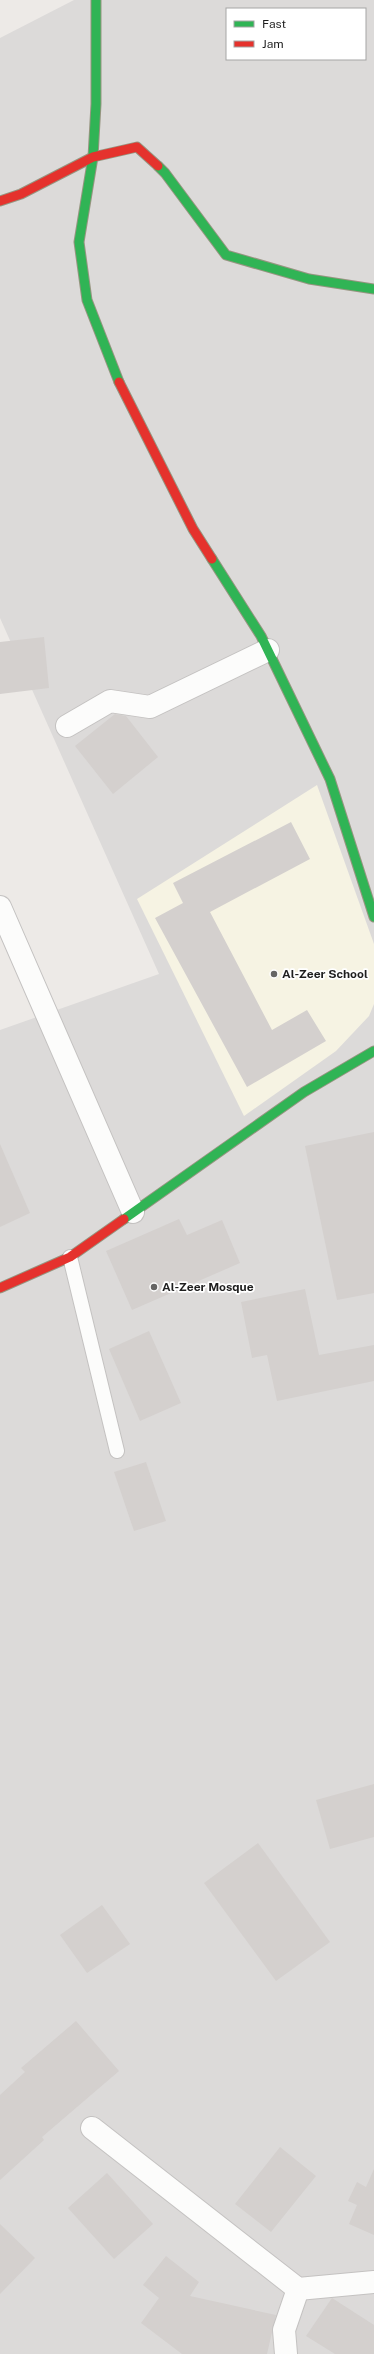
<svg xmlns="http://www.w3.org/2000/svg" width="374" height="2354" viewBox="0 0 374 2354" font-family="'Public Sans',sans-serif">
	<style>
		.residential { fill: #dcdad9; fill-rule: evenodd }
		.education { fill: #f6f3e3 }
		.building { fill: #d4d0ce }
		.lines { fill: none; stroke-linecap: round; stroke-linejoin: round }
		.lane-casing { stroke: #c4c2c1; stroke-width: 16 }
		.street-casing { stroke: #c4c2c1; stroke-width: 24 }
		.fast-casing { stroke: #969580; stroke-width: 11 }
		.jam-casing { stroke: #969580; stroke-width: 11 }
		.lane { stroke: #fcfcfb; stroke-width: 14 }
		.street { stroke: #fcfcfb; stroke-width: 22 }
		.fast { stroke: #30b455; stroke-width: 9 }
		.jam { stroke: #e5322d; stroke-width: 9 }
		.poi-dot { fill: #666564; stroke: #fff; stroke-width: 1.5 }
		.labels { text-anchor: middle; stroke-width: 3.5; stroke-linejoin: round; paint-order: stroke }
		.poi-label { font-size: 12px; font-weight: bold; fill: #1e1e1e; stroke: #fff; text-anchor: start }
	</style>
	<rect width="100%" height="100%" fill="#edeae7"/>
	<path class="residential" d="M 74,0 L 374,0 L 374,2354 L 0,2354 L 0,1030 L 159,974 L 0,618 L 0,38 ZM 227,9 L 365,9 L 365,59 L 227,59 Z"/>
	<polygon class="education" points="317,785 374,944 374,1004 369,1016 336,1051 244,1116 137,899"/>
	<g class="building">
		<polygon points="44,637 49,688 0,694 0,642"/>
		<polygon points="115,714 126,716 158,757 113,794 75,746"/>
		<polygon points="291,822 310,859 210,912 272,1030 307,1010 326,1041 247,1087 155,918 183,903 173,883"/>
		<polygon points="374,1132 374,1293 337,1300 305,1146"/>
		<polygon points="0,1144 30,1213 0,1227"/>
		<polygon points="179,1219 187,1235 222,1220 240,1263 132,1310 106,1251"/>
		<polygon points="305,1289 319,1355 374,1345 374,1381 277,1401 267,1355 252,1358 241,1302"/>
		<polygon points="149,1331 181,1403 140,1421 109,1349"/>
		<polygon points="146,1462 166,1521 134,1531 114,1472"/>
		<polygon points="374,1784 374,1837 330,1849 316,1800"/>
		<polygon points="258,1843 330,1942 276,1981 204,1883"/>
		<polygon points="102,1905 130,1944 87,1973 60,1935"/>
		<polygon points="76,2021 119,2071 42,2137 44,2140 0,2180 0,2095 25,2072 21,2068"/>
		<polygon points="280,2147 316,2176 271,2232 235,2204"/>
		<polygon points="374,2169 374,2235 349,2224 357,2205 348,2201 357,2182 366,2187"/>
		<polygon points="107,2173 153,2224 114,2259 68,2208"/>
		<polygon points="0,2224 35,2258 0,2294"/>
		<polygon points="166,2256 199,2282 190,2296 276,2315 267,2354 182,2354 141,2323 159,2298 143,2285"/>
		<polygon points="332,2298 374,2325 374,2354 335,2354 306,2336"/>
	</g>
	<g class="lines">
		<defs>
			<polyline id="lane" points="70,1257 117,1451"/>
			<g id="street">
				<polyline points="67,726 110,701 150,707 268,650"/>
				<polyline points="0,907 133,1212"/>
				<polyline points="92,2128 298,2289 374,2282"/>
				<polyline points="286,2354 284,2330 298,2289"/>
			</g>
			<g id="fast">
				<polyline points="96,0 96,104 93,157 79,242 87,300 119,382"/>
				<polyline points="158,166 165,173 226,255 309,279 374,289"/>
				<polyline points="212,559 261,636 330,779 374,917"/>
				<polyline points="124,1219 304,1092 374,1051"/>
			</g>
			<g id="jam">
				<polyline points="0,201 21,194 93,157 137,147 158,166"/>
				<polyline points="119,382 193,529 212,559"/>
				<polyline points="0,1288 70,1257 124,1219"/>
			</g>
		</defs>
		<use href="#lane" class="lane-casing"/>
		<use href="#street" class="street-casing"/>
		<use href="#fast" class="fast-casing"/>
		<use href="#jam" class="jam-casing"/>
		<use href="#lane" class="lane"/>
		<use href="#street" class="street"/>
		<use href="#fast" class="fast"/>
		<use href="#jam" class="jam"/>
	</g>
	<g class="poi-dot">
		<circle cx="274" cy="974" r="4"/>
		<circle cx="154" cy="1287" r="4"/>
	</g>
	<g class="labels">
		<g class="poi-label">
			<text x="282" y="978">Al-Zeer School</text>
			<text x="162" y="1291">Al-Zeer Mosque</text>
		</g>
	</g>
	<rect x="226" y="8" width="140" height="52" fill="#ffffff" stroke="#a5a5a5"/>
	<rect x="234" y="21" width="20" height="6" fill="#30b455" stroke="#a5a5a5"/>
	<text x="262" y="28" font-size="12" fill="#1e1e1e">Fast</text>
	<rect x="234" y="41" width="20" height="6" fill="#e5322d" stroke="#a5a5a5"/>
	<text x="262" y="48" font-size="12" fill="#1e1e1e">Jam</text>
</svg>
